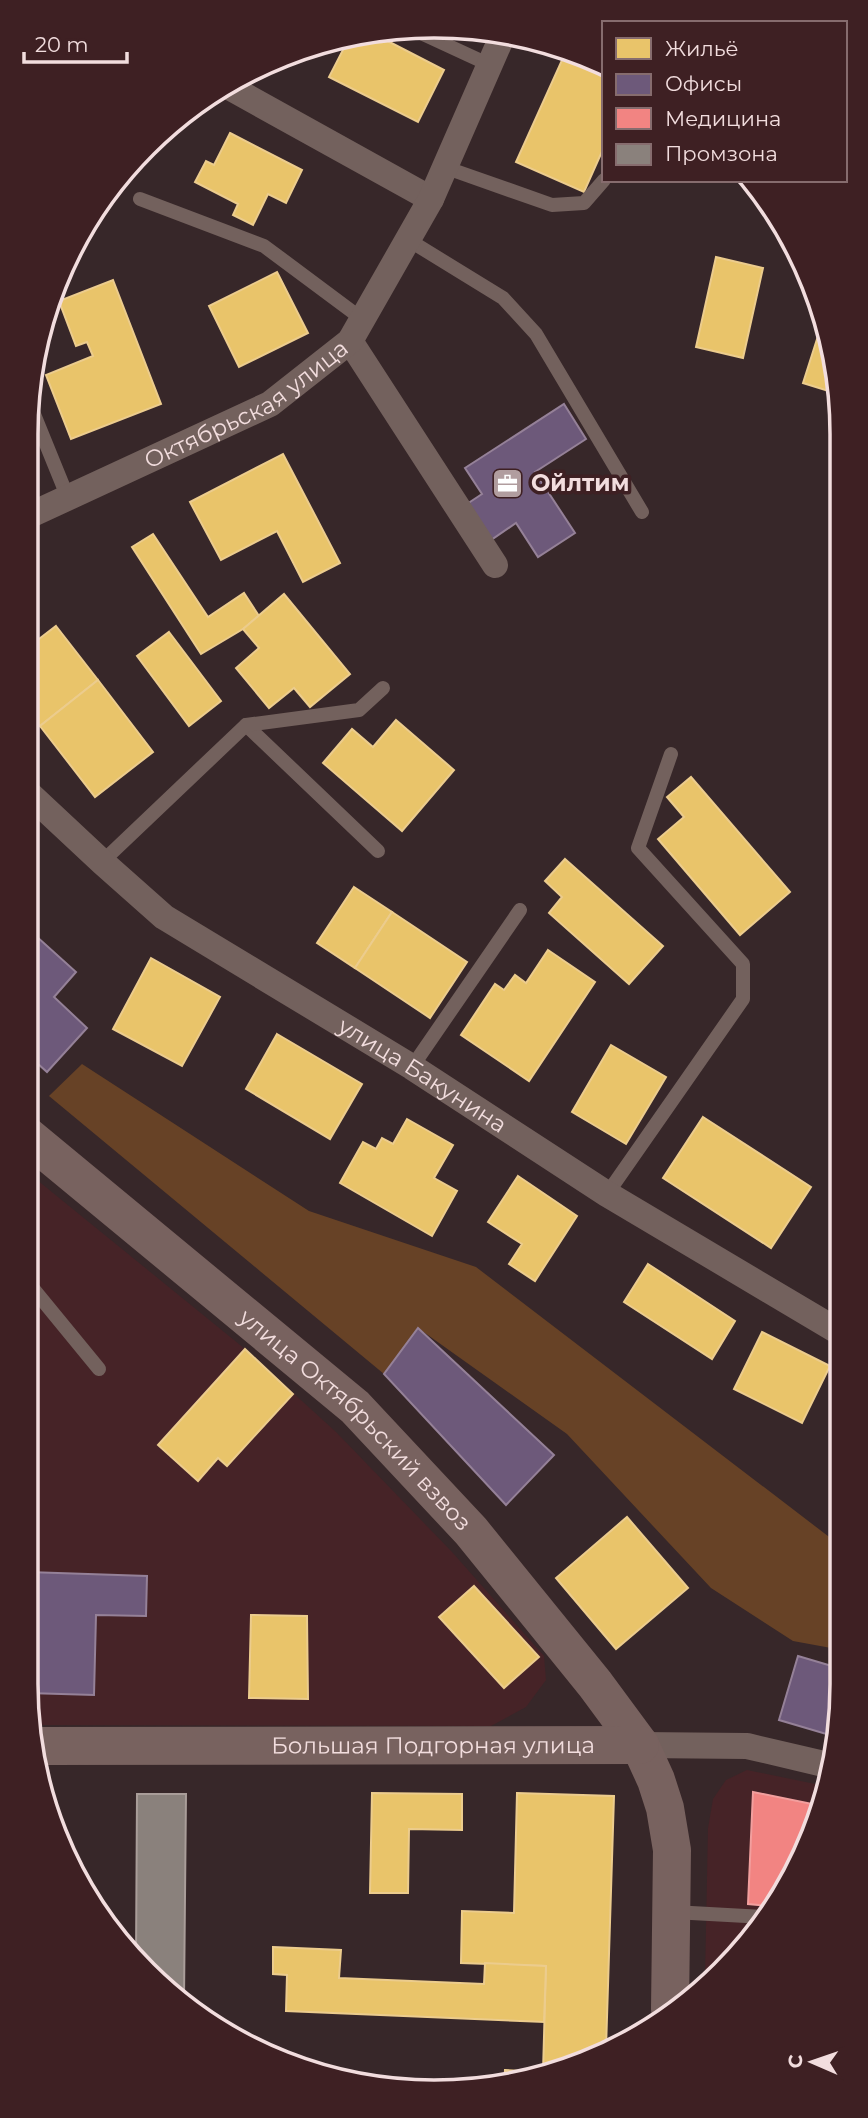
<svg xmlns="http://www.w3.org/2000/svg" width="868" height="2118" viewBox="0 0 868 2118" font-family="Montserrat,sans-serif">
	<style>
		.built { fill: #462327 }
		.green { fill: #674226 }
		.homes { fill: #e9c46a; stroke: #eccc8d; stroke-width: 2 }
		.offices { fill: #6d597a; stroke: #958198; stroke-width: 2 }
		.health { fill: #f28482; stroke: #f29f9e; stroke-width: 2 }
		.industry { fill: #8a817c; stroke: #a99d99; stroke-width: 2 }
		.lines { fill: none; stroke-linecap: round; stroke-linejoin: round }
		.lane { stroke: #73615d; stroke-width: 14 }
		.street { stroke: #73615d; stroke-width: 26 }
		.secondary { stroke: #78625f; stroke-width: 38 }
		.labels { text-anchor: middle; stroke-width: 7; stroke-linejoin: round; paint-order: stroke }
		.street-label { font-size: 23px; fill: #f2ddde; stroke: #3e2023 }
		.poi-label { font-size: 23px; font-weight: bold; fill: #f2ddde; stroke: #3e2023; text-anchor: start }
		.rim { fill: none; stroke: #f2ddde; stroke-width: 3.5 }
	</style>
	<rect width="100%" height="100%" fill="#372729"/>
	<g class="built">
		<polygon points="26,1171 245,1349 336,1432 452,1552 544,1656 546,1680 526,1707 491,1726 33,1725 26,1684"/>
		<polygon points="747,1770 825,1786 820,1815 757,1933 705,1978 708,1828 713,1799 726,1780"/>
	</g>
	<polygon class="green" points="82,1064 309,1211 476,1267 841,1546 842,1650 793,1641 711,1588 567,1434 418,1328 384,1374 49,1096"/>
	<g class="homes">
		<polygon points="376,35 444,70 418,122 329,77 346,44"/>
		<polygon points="567,49 604,67 604,147 584,192 516,162"/>
		<polygon points="230,133 302,170 286,203 268,194 253,225 233,215 238,204 195,182 206,161 214,165"/>
		<polygon points="716,257 763,268 743,358 696,347"/>
		<polygon points="277,272 308,333 239,367 209,306"/>
		<polygon points="113,280 161,404 71,439 46,375 93,356 87,342 76,346 59,301"/>
		<polygon points="818,336 826,339 838,380 838,394 803,383"/>
		<polygon points="26,446 32,462 26,464"/>
		<polygon points="283,454 340,563 303,582 277,531 221,560 190,502"/>
		<polygon points="153,534 208,617 244,593 259,616 243,629 201,654 132,547"/>
		<polygon points="284,594 350,674 310,707 294,688 269,708 236,668 259,648 243,629"/>
		<polygon points="56,626 98,680 40,726 26,708 26,649"/>
		<polygon points="169,632 221,701 189,726 137,656"/>
		<polygon points="98,680 153,752 95,797 40,726"/>
		<polygon points="396,720 454,770 402,831 323,763 352,729 373,747"/>
		<polygon points="691,777 790,892 740,935 658,839 684,817 667,797"/>
		<polygon points="565,859 663,946 629,984 549,913 562,897 545,881"/>
		<polygon points="354,887 392,912 355,968 317,943"/>
		<polygon points="392,912 467,962 430,1018 355,968"/>
		<polygon points="548,950 595,982 529,1081 461,1035 495,984 504,990 515,975 526,983"/>
		<polygon points="151,958 220,997 182,1066 113,1029"/>
		<polygon points="277,1034 362,1084 330,1139 246,1089"/>
		<polygon points="611,1045 666,1077 626,1144 572,1112"/>
		<polygon points="703,1117 811,1187 771,1248 663,1178"/>
		<polygon points="407,1119 453,1145 434,1178 457,1191 432,1236 340,1183 363,1142 376,1149 382,1138 393,1144"/>
		<polygon points="518,1176 577,1216 535,1281 509,1264 522,1244 488,1222"/>
		<polygon points="648,1264 735,1321 712,1359 624,1302"/>
		<polygon points="762,1332 830,1366 802,1423 734,1389"/>
		<polygon points="245,1349 293,1394 227,1466 218,1458 198,1481 158,1445"/>
		<polygon points="627,1517 688,1588 616,1649 556,1578"/>
		<polygon points="474,1586 539,1657 504,1688 439,1617"/>
		<polygon points="251,1615 307,1616 308,1699 249,1698"/>
		<polygon points="372,1793 462,1794 462,1830 409,1829 408,1893 370,1893"/>
		<polygon points="517,1793 614,1796 606,2049 545,2072 543,2072 546,1966 461,1963 462,1911 514,1913"/>
		<polygon points="273,1947 341,1950 339,1978 484,1984 485,1963 546,1966 544,2022 286,2011 287,1975 273,1974"/>
		<polygon points="505,2070 543,2072 545,2072 514,2084 504,2084"/>
	</g>
	<g class="offices">
		<polygon points="564,404 586,439 535,472 575,533 538,557 516,523 491,540 467,504 482,494 465,468"/>
		<polygon points="26,927 76,972 54,997 87,1028 47,1072 26,1053"/>
		<polygon points="418,1328 554,1455 506,1505 384,1374"/>
		<polygon points="26,1572 28,1572 26,1646"/>
		<polygon points="28,1572 147,1576 146,1616 96,1615 94,1695 28,1693"/>
		<polygon points="798,1656 842,1669 842,1684 833,1736 779,1720"/>
	</g>
	<polygon class="health" points="753,1792 822,1806 820,1815 802,1849 795,1847 791,1869 771,1906 748,1904"/>
	<polygon class="industry" points="137,1794 186,1794 184,1999 136,1959"/>
	<g class="lines">
		<g class="lane">
			<polyline points="410,28 490,65"/>
			<polyline points="444,167 552,205 584,203 604,180"/>
			<polyline points="140,199 264,246 362,319"/>
			<polyline points="407,239 503,298 536,334 642,512"/>
			<polyline points="31,407 68,498"/>
			<polyline points="246,725 378,851"/>
			<polyline points="102,862 246,725 359,710 383,688"/>
			<polyline points="412,1067 520,910"/>
			<polyline points="607,1194 743,999 743,964 638,848 671,754"/>
			<polyline points="26,1280 99,1369"/>
			<polyline points="673,1912 766,1917"/>
		</g>
		<g class="street">
			<polyline points="229,87 431,199"/>
			<polyline points="350,341 495,565"/>
			<path id="s1" d="M 26,517 L 270,404 L 350,341 L 431,199 L 501,39"/>
			<path id="s2" d="M 26,791 L 102,862 L 164,917 L 412,1067 L 607,1194 L 841,1333"/>
			<polyline points="640,1745 747,1746 828,1765"/>
		</g>
		<g class="secondary">
			<path id="s3" d="M 26,1135 L 355,1407 L 471,1531 L 595,1684 L 640,1745 L 656,1780 L 665,1808 L 672,1850 L 670,2009"/>
			<path id="s4" d="M 36,1746 L 640,1745"/>
		</g>
	</g>
	<defs>
		<symbol id="office-square" viewBox="-11 -11 22 22"><rect x="-9" y="-9" width="18" height="18" rx="4" fill="#b19d9f" stroke="#3e2023"/><path d="M-6-3h4V-5.5h4V-3h4V5H-6ZM-1-4.5V-3h2v-1.5ZM-6 0V1H6V0Z" fill="#fff"/></symbol>
	</defs>
	<g fill-rule="evenodd">
		<use href="#office-square" x="490" y="466" width="35" height="35"/>
	</g>
	<g class="labels">
		<g class="street-label">
			<text dy="8" stroke="none"><textPath href="#s1" startOffset="248">Октябрьская улица</textPath></text>
			<text dy="8" stroke="none"><textPath href="#s2" startOffset="490">улица Бакунина</textPath></text>
			<text dy="8" stroke="none"><textPath href="#s3" startOffset="436">улица Октябрьский взвоз</textPath></text>
			<text dy="8" stroke="none"><textPath href="#s4" startOffset="397">Большая Подгорная улица</textPath></text>
		</g>
		<g class="poi-label">
			<text x="531" y="491">Ойлтим</text>
		</g>
	</g>
	<path d="M0 0H868V2118H0ZM434 38H434A396 396 0 0 1 830 434V1684A396 396 0 0 1 434 2080H434A396 396 0 0 1 38 1684V434A396 396 0 0 1 434 38Z" fill="#3e2023" fill-rule="evenodd"/>
	<path class="rim" d="M434 38H434A396 396 0 0 1 830 434V1684A396 396 0 0 1 434 2080H434A396 396 0 0 1 38 1684V434A396 396 0 0 1 434 38Z"/>
	<rect x="602" y="21" width="245" height="161" fill="#3e2023" stroke="#866c6e" stroke-width="2"/>
	<rect x="616" y="38" width="35" height="21" fill="#e9c46a" stroke="#866c6e" stroke-width="2"/>
	<text x="665" y="56" font-size="21" fill="#f2ddde">Жильё</text>
	<rect x="616" y="74" width="35" height="21" fill="#6d597a" stroke="#866c6e" stroke-width="2"/>
	<text x="665" y="91" font-size="21" fill="#f2ddde">Офисы</text>
	<rect x="616" y="108" width="35" height="21" fill="#f28482" stroke="#866c6e" stroke-width="2"/>
	<text x="665" y="126" font-size="21" fill="#f2ddde">Медицина</text>
	<rect x="616" y="144" width="35" height="21" fill="#8a817c" stroke="#866c6e" stroke-width="2"/>
	<text x="665" y="161" font-size="21" fill="#f2ddde">Промзона</text>
	<g transform="translate(812 2062) rotate(272)" stroke="#3e2023" stroke-width="5" paint-order="stroke">
	<path d="M0-5L12 26L0 18L-12 26Z" fill="#f2ddde"/>
	<text y="-10" font-size="19" font-weight="bold" text-anchor="middle" fill="#f2ddde">С</text>
	</g>
	<path d="M24 52v10h103v-10" fill="none" stroke="#f2ddde" stroke-width="3.5"/>
	<text x="35" y="52" font-size="21" fill="#f2ddde" stroke="#3e2023" stroke-width="5" paint-order="stroke">20 m</text>
</svg>
